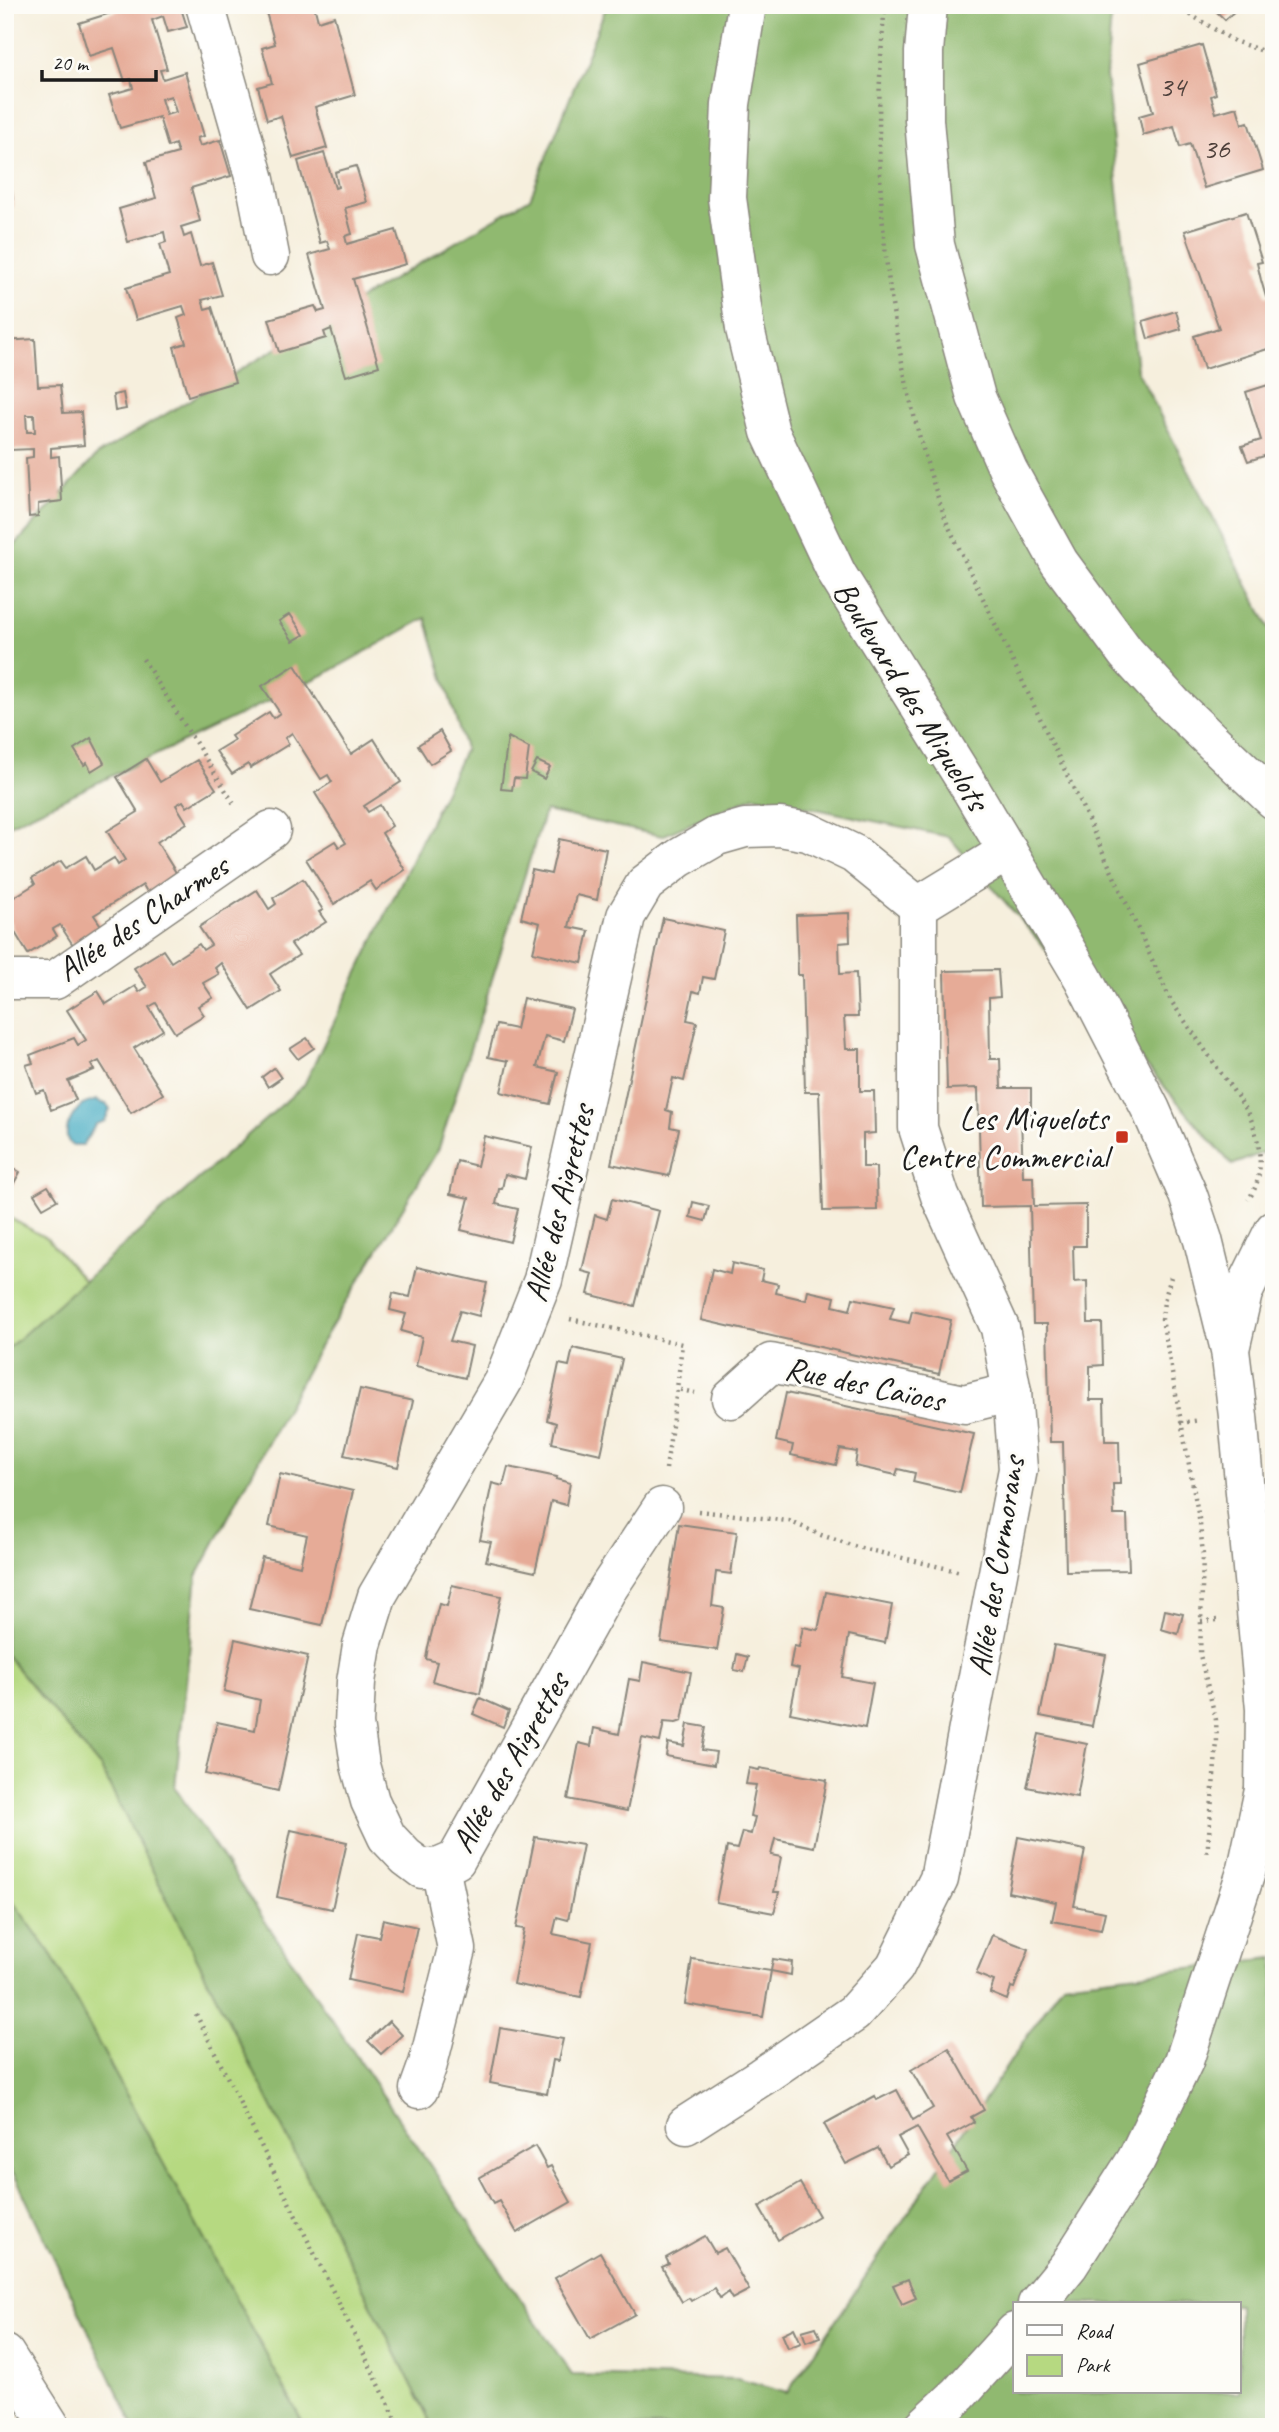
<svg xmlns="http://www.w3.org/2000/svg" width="1279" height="2432" viewBox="0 0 1279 2432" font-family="Caveat,sans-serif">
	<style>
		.green { fill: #b6d981; stroke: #697a4e; stroke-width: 2 }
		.forest { fill: #90b96f; stroke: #566a46; stroke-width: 2; fill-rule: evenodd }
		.water { fill: #43aac2; stroke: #30636f; stroke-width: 2 }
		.building { fill: #e6ab97; fill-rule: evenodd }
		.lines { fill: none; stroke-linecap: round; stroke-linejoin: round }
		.minor-casing { stroke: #89867c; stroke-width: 41 }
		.major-casing { stroke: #89867c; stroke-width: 41 }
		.path { stroke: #89867c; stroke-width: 4.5; stroke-dasharray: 2 5; stroke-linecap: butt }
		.minor { stroke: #fff; stroke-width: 38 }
		.major { stroke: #fff; stroke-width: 38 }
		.poi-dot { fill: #c8321e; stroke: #fdfcf7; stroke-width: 2.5 }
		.labels { text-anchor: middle; stroke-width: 6; stroke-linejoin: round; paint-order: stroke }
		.number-label { font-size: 30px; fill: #4e403b }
		.street-label { font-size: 33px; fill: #1c1c1c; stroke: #fdfcf7 }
		.poi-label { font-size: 33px; fill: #1c1c1c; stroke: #fdfcf7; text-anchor: end }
	</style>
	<rect width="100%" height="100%" fill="#fdfcf7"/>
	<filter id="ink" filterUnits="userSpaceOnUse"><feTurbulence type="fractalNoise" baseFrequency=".0143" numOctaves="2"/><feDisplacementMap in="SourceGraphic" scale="14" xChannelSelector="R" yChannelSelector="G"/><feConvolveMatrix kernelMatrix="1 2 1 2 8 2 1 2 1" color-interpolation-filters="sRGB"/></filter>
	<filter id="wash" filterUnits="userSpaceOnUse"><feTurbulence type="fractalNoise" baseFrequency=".00686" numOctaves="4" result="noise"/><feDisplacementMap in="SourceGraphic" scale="28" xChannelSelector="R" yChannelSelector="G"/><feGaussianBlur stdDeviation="1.57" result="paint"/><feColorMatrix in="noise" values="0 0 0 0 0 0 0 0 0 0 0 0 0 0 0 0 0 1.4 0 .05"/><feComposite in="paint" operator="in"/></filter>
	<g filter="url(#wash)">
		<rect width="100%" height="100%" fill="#f6efdd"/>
		<g class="green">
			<polygon points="5,1215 48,1239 84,1281 5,1351"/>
			<polygon points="5,1654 101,1768 433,2427 305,2427 49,1951 5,1891"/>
		</g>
		<g class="forest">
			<path d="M 607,5 L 1112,5 L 1106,76 L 1137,370 L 1274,637 L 1274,1148 L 1232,1165 L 949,837 L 755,796 L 662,836 L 545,811 L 439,1148 L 318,1349 L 197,1576 L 175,1788 L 572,2375 L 737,2379 L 787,2393 L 1063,1983 L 1274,1958 L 1274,2427 L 433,2427 L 101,1768 L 5,1654 L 5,1351 L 304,1085 L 465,749 L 426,618 L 325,674 L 5,827 L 5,556 L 97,455 L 530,198 ZM 1015,2304 L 1239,2304 L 1239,2392 L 1015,2392 Z"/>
			<polygon points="5,1891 49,1951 305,2427 134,2427 15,2176 5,2163"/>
		</g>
		<path class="water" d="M 97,1100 L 98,1102 L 106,1104 L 110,1109 L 105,1121 L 96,1124 L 83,1145 L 71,1145 C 61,1134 70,1117 80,1107 C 84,1103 91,1102 97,1100 Z"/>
		<g id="blocks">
			<g class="building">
				<path d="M 136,5 L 180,5 L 187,27 L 168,32 L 163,16 L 152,20 L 167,69 L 160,70 L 163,79 L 185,72 L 204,136 L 197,138 L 200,146 L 220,140 L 231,176 L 191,188 L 200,221 L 181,227 L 184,237 L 191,234 L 200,266 L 212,262 L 222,295 L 202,300 L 205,309 L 212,307 L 235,382 L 188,396 L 174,347 L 186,343 L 178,318 L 186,315 L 183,306 L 136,320 L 126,288 L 169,275 L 160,244 L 166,242 L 164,232 L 128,242 L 119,209 L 156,198 L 146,162 L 178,153 L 175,144 L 168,147 L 159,117 L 120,128 L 109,95 L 133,88 L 131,79 L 125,81 L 114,48 L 89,56 L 79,23 ZM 171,96 L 176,112 L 166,115 L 161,99 Z"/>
				<polygon points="264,5 314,5 318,21 334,16 355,95 315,107 327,148 293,158 281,116 267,120 258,87 272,83 262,48 275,44"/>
				<polygon points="1210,5 1241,5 1225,20"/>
				<polygon points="1202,45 1216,94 1211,96 1216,113 1237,107 1242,124 1248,122 1263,170 1204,188 1190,144 1180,147 1174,126 1143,135 1139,116 1153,112 1140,63"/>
				<polygon points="324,153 335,188 338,187 335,172 356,166 367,202 345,208 352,234 345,236 347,244 396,230 406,264 353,279 379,366 346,376 331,329 324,332 326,338 279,352 269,319 315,306 318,312 325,310 309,255 330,249 327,241 320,243 298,161"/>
				<polygon points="11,172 13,208 5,209 5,173"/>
				<polygon points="1246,212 1262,262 1257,263 1261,280 1266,297 1272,295 1274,301 1274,347 1204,369 1194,336 1219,328 1185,231"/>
				<polygon points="1176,311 1181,329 1148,339 1143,321"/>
				<path d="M 35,339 L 38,386 L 60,385 L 63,413 L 81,412 L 84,445 L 51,448 L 51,457 L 59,456 L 62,501 L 38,504 L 38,516 L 29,517 L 26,458 L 33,457 L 33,449 L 9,450 L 5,394 L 5,341 ZM 26,415 L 34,415 L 35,432 L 27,432 Z"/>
				<polygon points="1274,383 1274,453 1248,461 1242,446 1261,440 1246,392"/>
				<polygon points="123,393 126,409 115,411 113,395"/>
				<polygon points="290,614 304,635 293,641 279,621"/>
				<polygon points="295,665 351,754 374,739 401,782 364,806 368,812 380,805 392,826 382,833 405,870 376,890 370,881 334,904 306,859 335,841 339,847 346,843 315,793 332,782 328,775 321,779 292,733 285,738 289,744 250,768 248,764 232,774 216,751 234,740 231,736 269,712 273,718 280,713 262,686"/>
				<polygon points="440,731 451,751 430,764 418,745"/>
				<polygon points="508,737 529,748 525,779 514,778 512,790 501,789"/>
				<polygon points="91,738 104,763 91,771 87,763 84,765 74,749"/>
				<polygon points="146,759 160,782 197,760 216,789 187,807 183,801 176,805 187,823 157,842 180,879 150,897 143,885 94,915 102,927 73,945 60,925 53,929 57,936 28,954 11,926 12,925 5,913 5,903 35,884 32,878 61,861 66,868 86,856 94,870 114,858 118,865 125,860 107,831 138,812 117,777"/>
				<polygon points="537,761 550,767 544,779 531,772"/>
				<polygon points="559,839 606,849 597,900 576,895 569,927 589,931 582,963 533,952 540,923 521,918 532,870 551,874"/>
				<polygon points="303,879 323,910 319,912 326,922 291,944 299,955 270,974 281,991 251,1010 221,963 215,968 219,974 203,983 213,998 198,1006 204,1015 175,1033 156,1003 149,1007 163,1030 134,1048 163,1094 131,1113 99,1061 91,1065 94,1070 68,1081 76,1100 51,1110 44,1090 36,1093 26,1065 33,1063 30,1055 74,1038 78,1045 86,1040 67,1010 98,991 106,1004 135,986 139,992 147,987 134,968 163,950 171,962 199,944 203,950 211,945 199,927 257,890 269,909 276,904 273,898"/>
				<polygon points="849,913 850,942 839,943 840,974 856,973 858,1017 844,1017 846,1049 860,1049 860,1091 874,1091 875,1133 863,1134 863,1167 876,1167 877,1210 823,1211 819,1092 805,1092 802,975 798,975 796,915"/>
				<polygon points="663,918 724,931 714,979 703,977 700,993 693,991 687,1020 697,1022 684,1081 673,1078 666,1110 672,1112 670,1127 679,1129 669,1176 611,1164"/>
				<polygon points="998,970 1000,997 989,998 990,1059 1000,1059 1001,1088 1031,1088 1031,1116 1021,1116 1023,1177 1033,1177 1034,1206 1086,1205 1086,1246 1073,1246 1074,1282 1087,1281 1088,1323 1102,1323 1103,1365 1090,1366 1090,1400 1104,1400 1105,1441 1119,1441 1120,1484 1113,1484 1114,1515 1127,1515 1129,1570 1066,1571 1063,1442 1050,1442 1047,1324 1033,1324 1030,1206 981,1207 978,1088 947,1089 944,971"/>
				<polygon points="523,998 572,1009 564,1041 545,1036 537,1067 558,1072 550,1104 501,1092 508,1061 488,1057 496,1025 516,1029"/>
				<polygon points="307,1038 314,1048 298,1059 290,1049"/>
				<polygon points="274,1068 281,1078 268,1087 262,1077"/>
				<polygon points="484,1136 532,1147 525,1179 505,1174 502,1189 499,1189 496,1204 518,1209 510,1242 461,1230 469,1198 450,1194 457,1161 477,1166"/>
				<polygon points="5,1163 20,1172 8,1194 5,1192"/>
				<polygon points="48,1186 57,1200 43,1208 34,1194"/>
				<polygon points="612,1199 659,1211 635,1306 588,1294 593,1274 582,1271 595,1215 607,1219"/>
				<polygon points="693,1202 709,1206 705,1221 690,1217"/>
				<polygon points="732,1263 763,1270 761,1280 778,1284 776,1293 806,1300 808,1291 835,1297 833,1306 850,1310 853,1298 866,1301 894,1307 890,1319 909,1323 912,1311 951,1320 939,1374 701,1320 712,1269 730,1274"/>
				<polygon points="417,1267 487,1283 479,1316 460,1311 450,1341 472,1346 465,1378 416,1366 422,1337 401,1331 406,1314 390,1310 393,1293 410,1297"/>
				<polygon points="573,1348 622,1359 601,1454 552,1443 556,1423 547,1420 559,1364 569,1366"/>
				<polygon points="360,1389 413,1401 398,1467 344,1455"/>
				<polygon points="786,1393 974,1434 960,1493 913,1482 915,1473 898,1469 896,1475 855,1466 857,1452 840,1449 836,1465 791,1455 793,1445 776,1441"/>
				<polygon points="508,1467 557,1477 556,1479 570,1483 566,1505 551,1501 535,1572 486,1561 491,1542 480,1540 492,1483 503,1486"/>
				<polygon points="280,1474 353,1491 322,1625 249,1609 262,1557 300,1566 307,1535 269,1526"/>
				<polygon points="679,1524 737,1532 731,1574 716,1572 712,1606 724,1608 717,1650 661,1642"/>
				<polygon points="452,1585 501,1596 480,1694 432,1681 437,1662 426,1659 428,1647 439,1604 447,1606"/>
				<polygon points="826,1592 892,1605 885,1643 849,1635 842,1677 873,1683 865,1728 790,1713 799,1669 790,1667 794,1646 799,1647 803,1627 818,1630"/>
				<polygon points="1165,1610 1183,1614 1178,1634 1161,1629"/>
				<polygon points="235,1639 308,1656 278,1791 205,1774 217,1722 255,1730 260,1700 224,1691"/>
				<polygon points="1054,1645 1106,1655 1092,1726 1040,1716"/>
				<polygon points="737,1654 748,1657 744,1672 734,1670"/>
				<polygon points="643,1662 691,1672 682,1721 676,1723 664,1722 660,1742 642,1738 627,1811 568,1799 579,1743 591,1746 594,1728 619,1734 629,1679 640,1681"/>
				<polygon points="480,1698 509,1711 503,1727 473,1714"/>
				<polygon points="688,1724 706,1727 702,1750 716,1752 714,1765 666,1756 668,1743 684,1746"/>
				<polygon points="1039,1734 1087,1744 1077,1797 1027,1787"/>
				<polygon points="749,1768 759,1770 760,1768 827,1780 814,1847 775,1839 771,1855 781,1857 774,1892 779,1892 774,1913 716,1902 727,1847 737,1849 742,1832 751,1834 755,1817 750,1816 756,1785 746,1784"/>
				<polygon points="291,1830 347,1842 332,1909 277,1897"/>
				<polygon points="535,1837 583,1845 568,1920 557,1917 553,1934 592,1942 581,1997 513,1984 524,1929 516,1928"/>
				<polygon points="1018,1837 1085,1850 1074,1906 1105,1912 1101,1930 1052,1921 1056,1902 1008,1892"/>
				<polygon points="383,1919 417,1927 403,1992 348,1980 358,1933 379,1937"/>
				<polygon points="992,1935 1029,1949 1014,1988 1011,1987 1007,2000 990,1993 994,1981 976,1974"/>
				<polygon points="692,1959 771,1971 763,2017 685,2004"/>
				<polygon points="773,1959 792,1962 791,1975 771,1971"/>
				<polygon points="389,2021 402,2035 381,2054 368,2041"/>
				<polygon points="500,2028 563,2039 558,2061 553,2060 547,2094 490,2083"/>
				<polygon points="949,2048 984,2110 971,2117 974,2122 947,2137 967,2171 948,2181 917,2127 898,2137 908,2155 888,2166 878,2148 846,2164 824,2124 875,2096 877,2100 897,2090 913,2120 933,2108 911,2070"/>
				<polygon points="535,2146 547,2168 551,2166 571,2202 517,2233 499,2201 493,2204 479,2178"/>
				<polygon points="800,2183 819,2216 778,2240 759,2207"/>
				<polygon points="705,2236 715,2253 725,2248 749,2290 732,2299 728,2292 720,2298 714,2288 691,2301 689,2298 682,2302 662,2267 669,2264 666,2258"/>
				<polygon points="600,2252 635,2314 590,2339 555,2278"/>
				<polygon points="908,2279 916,2298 902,2304 893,2285"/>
				<polygon points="816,2327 820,2337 806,2342 802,2331"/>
				<polygon points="794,2328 801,2343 788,2348 782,2334"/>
			</g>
		</g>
	</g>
	<g filter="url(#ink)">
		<use href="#blocks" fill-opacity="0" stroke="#89867c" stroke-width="2"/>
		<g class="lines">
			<defs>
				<g id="minor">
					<polyline points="205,5 255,180 270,256"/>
					<polyline points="5,980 55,980 271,830"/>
					<polyline points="731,1399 771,1363 964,1404 1012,1392"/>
					<polyline points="662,1507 607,1590 456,1860 440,1867 422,1869 406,1857 387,1837 370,1801 360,1765 354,1724 356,1682 362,1645 377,1596 503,1381 543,1280 626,916 645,884 679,858 717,836 745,828 780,827 808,832 854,854 918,906 1008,851"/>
					<polyline points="419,2089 428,2064 457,1949 440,1867"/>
					<polyline points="686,2125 761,2077 854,2013 895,1967 939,1879 1018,1469 1012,1392 1000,1328 940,1196 918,1128 918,906"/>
					<polyline points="1037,2304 1069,2265 1136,2160 1184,2061 1247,1869 1264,1790"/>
					<polyline points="923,2427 959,2394 1015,2332"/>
				</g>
				<g id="major">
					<polyline points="747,5 731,104 727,198 745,329 770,432 837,574 970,788 1083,978 1151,1110 1188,1195 1203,1240 1230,1350 1238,1416 1265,1709 1264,1790 1274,1841"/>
					<polyline points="928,5 924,52 924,120 935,245 976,397 1008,470 1059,562 1126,653 1173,704 1274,800"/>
					<polyline points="1231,1345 1243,1293 1274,1230"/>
					<polyline points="5,2354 51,2427"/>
				</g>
			</defs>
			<use href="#minor" class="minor-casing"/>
			<use href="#major" class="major-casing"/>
			<g class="path">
				<path d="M 885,5 C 868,178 887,359 947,523 L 1079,800 L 1171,1001 L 1248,1112 C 1260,1139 1267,1175 1248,1200"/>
				<polyline points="1180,5 1186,12 1234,41 1274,55"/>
				<polyline points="143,659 236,807"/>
				<polyline points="1171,1277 1164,1301 1162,1319 1200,1524 1203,1555 1200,1655 1216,1720 1217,1742 1207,1856"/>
				<polyline points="570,1319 682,1344 677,1389"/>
				<polyline points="1180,1423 1200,1420"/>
				<polyline points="666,1469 677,1389 695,1393"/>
				<polyline points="698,1511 789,1521 821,1535 857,1547 961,1572"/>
				<polyline points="1201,1621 1218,1620"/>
				<polyline points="196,2014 400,2427"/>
			</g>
			<use href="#minor" class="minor"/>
			<use href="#major" class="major"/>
		</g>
	</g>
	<rect class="poi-dot" x="1115" y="1130" width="14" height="14" rx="3.5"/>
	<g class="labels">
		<g class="number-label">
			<text x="1172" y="96">34</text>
			<text x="1216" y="158">36</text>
		</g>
		<g class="street-label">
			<text transform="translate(912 695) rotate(58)" y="12">Boulevard des Miquelots</text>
			<text transform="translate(142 917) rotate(-34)" y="12">Allée des Charmes</text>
			<text transform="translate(558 1203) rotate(-76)" y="12">Allée des Aigrettes</text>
			<text transform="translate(865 1383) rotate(12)" y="12">Rue des Caïocs</text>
			<text transform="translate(995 1566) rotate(-81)" y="12">Allée des Cormorans</text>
			<text transform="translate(509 1762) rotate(-60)" y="12">Allée des Aigrettes</text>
		</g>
		<g class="poi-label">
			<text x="1108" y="1130">Les Miquelots<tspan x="1108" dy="38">Centre Commercial</tspan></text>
		</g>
	</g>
	<rect width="1279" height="2432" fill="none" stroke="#fdfcf7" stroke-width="28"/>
	<rect x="1013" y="2302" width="228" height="91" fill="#fdfcf7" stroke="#a3a29f" stroke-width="2"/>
	<rect x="1027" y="2325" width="35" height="10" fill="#ffffff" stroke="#a3a29f" stroke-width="2"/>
	<text x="1076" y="2338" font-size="21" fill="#1c1c1c">Road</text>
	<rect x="1027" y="2355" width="35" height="21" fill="#b6d981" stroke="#a3a29f" stroke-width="2"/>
	<text x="1076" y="2372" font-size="21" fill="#1c1c1c">Park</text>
	<path d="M42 70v10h114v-10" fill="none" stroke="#1c1c1c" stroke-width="3.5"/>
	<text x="52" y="70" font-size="21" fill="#1c1c1c" stroke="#fdfcf7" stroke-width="5" paint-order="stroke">20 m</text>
</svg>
